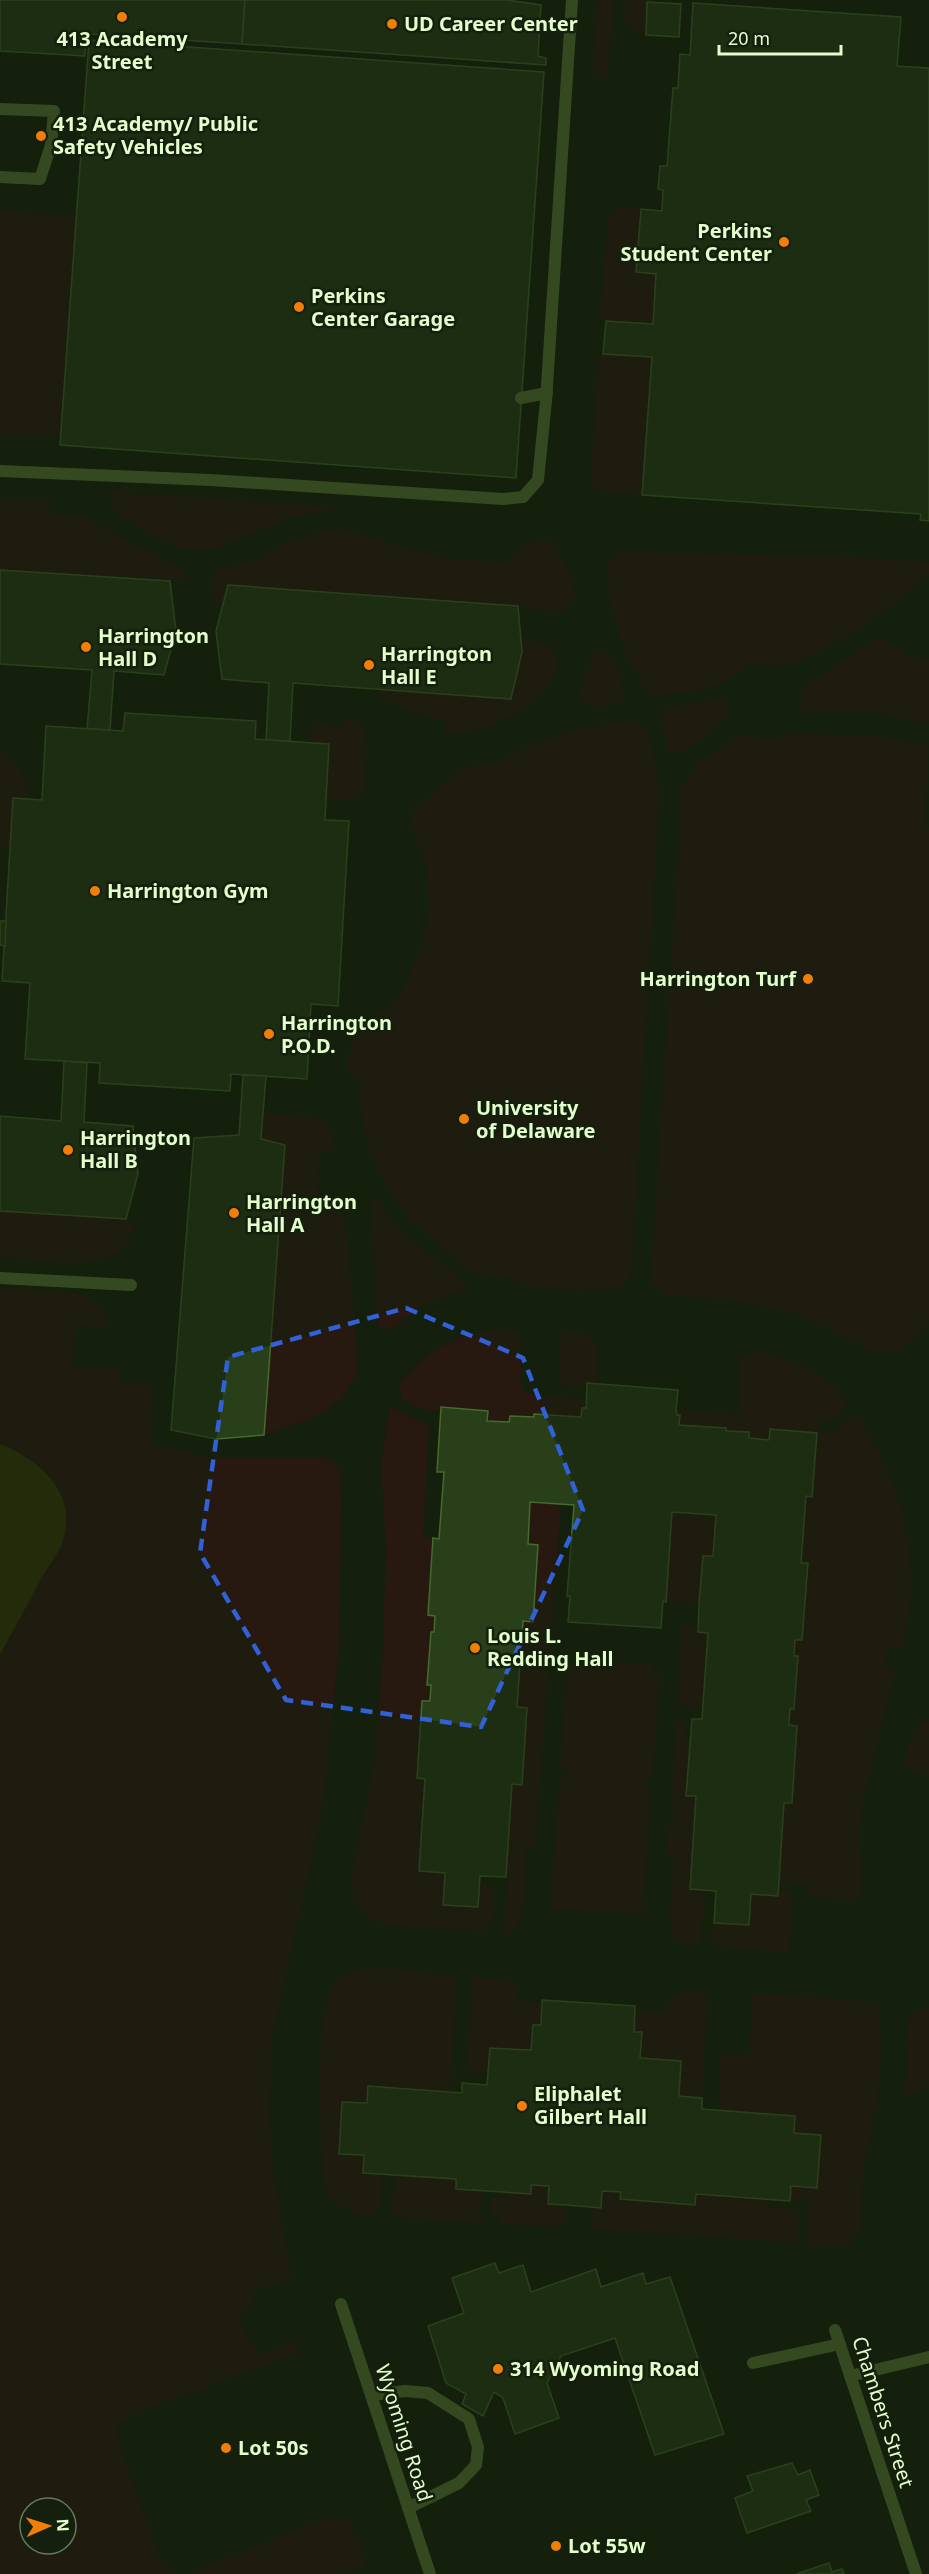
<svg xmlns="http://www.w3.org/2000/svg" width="929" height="2574" viewBox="0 0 929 2574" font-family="'Noto Sans',sans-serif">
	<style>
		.green { fill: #281910; fill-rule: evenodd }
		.water { fill: #383b0a }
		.building { fill: #283f19; stroke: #446b2c; stroke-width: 1.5 }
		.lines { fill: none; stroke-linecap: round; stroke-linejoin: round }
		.lane { stroke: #5e7d38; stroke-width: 12 }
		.street { stroke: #5e7d38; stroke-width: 12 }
		.marked { fill: none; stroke: #3160d7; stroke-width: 4.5; stroke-dasharray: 12 8; stroke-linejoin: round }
		.poi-dot { fill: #f17f05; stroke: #141f0d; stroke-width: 2 }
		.labels { text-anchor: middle; stroke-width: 5; stroke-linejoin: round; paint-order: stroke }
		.poi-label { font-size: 20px; font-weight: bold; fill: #e3fecb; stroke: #141f0d; text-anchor: start }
		.street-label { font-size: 20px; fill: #e3fecb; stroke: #141f0d }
	</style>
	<rect width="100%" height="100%" fill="#141f0d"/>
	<g class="green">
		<polygon points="598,0 614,0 608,81 592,74"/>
		<polygon points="625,0 653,0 653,3 647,3 646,35 633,34 624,19"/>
		<polygon points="621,205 641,209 636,272 656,274 653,324 600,320 608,217"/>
		<polygon points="0,210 76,217 61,435 0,436"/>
		<polygon points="603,354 652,357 642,495 590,490 598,357"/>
		<polygon points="108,491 343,508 294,517 215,549 182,550 137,526 111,508"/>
		<polygon points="0,499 42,499 50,502 51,514 86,516 123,539 183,568 187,580 0,570"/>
		<path d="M 342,528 L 431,556 L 508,563 L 510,553 L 520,554 L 521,542 L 550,540 C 564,553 572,577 576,596 L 571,606 L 564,612 L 542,611 L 518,606 L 229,585 L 223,604 L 214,605 L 212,570 L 252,562 L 278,546 L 320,532 Z"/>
		<path d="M 617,552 L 840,556 L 929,562 L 929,575 C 900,602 821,659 783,666 C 771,668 758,662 746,666 C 738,669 733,678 725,682 C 709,691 671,695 653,695 C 623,671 608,601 606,564 Z"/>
		<polygon points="880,635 908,654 929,660 929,721 917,723 872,711 802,711 801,688"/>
		<path d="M 520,639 C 590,644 548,696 513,715 C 492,727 470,735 446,733 L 445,721 C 422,716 392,709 376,690 L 511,699 Z"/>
		<path d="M 600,649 L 605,650 L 617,668 L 626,696 C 616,711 584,714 579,693 L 595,651 Z"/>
		<path d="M 724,698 L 729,717 C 723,724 686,752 678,754 C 674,754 673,753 669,751 L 662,728 L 662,714 L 669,707 Z"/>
		<path d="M 346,718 C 352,718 356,717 360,721 C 371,729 365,774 365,789 L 354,801 L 326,799 L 329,744 L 309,743 L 310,731 L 317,722 L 339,728 Z"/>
		<path d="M 627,721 C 632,721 637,720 641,723 C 652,734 657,772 660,788 L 632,1267 C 628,1282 626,1289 610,1291 C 577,1289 532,1293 503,1275 C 467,1280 466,1267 441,1246 C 432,1238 421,1231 413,1222 C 380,1186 358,1132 360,1083 L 348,1069 C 349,1046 351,1026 374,1014 C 380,1011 390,1008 394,1003 C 402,995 417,957 422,945 C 429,924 431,893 427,871 C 423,851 407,831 413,809 L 459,770 L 477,764 L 494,763 L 533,744 L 574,730 Z"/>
		<path d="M 789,733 L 876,736 L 929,745 L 924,826 L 929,827 L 929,1320 C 916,1343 896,1358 870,1350 L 800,1315 L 732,1300 L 662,1295 L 652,1285 L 651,1269 L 680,826 L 680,786 L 701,760 L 739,735 L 773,739 Z"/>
		<path d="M 3,750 C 21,768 26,774 28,799 L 13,798 L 10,847 L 0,846 L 0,751 Z"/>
		<path d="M 263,1113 L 319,1118 L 331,1125 L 333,1151 L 319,1151 L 318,1204 L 338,1204 L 347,1229 L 358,1369 C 341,1416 306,1419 264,1435 L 284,1145 L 261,1139 Z"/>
		<polygon points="370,1197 378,1200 396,1226 416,1245 467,1282 466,1289 426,1304 389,1329 381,1330 378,1327"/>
		<path d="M 0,1211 L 126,1219 L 135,1226 C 130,1237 125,1249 113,1255 C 84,1270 31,1259 0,1257 Z"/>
		<path d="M 0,1287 L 77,1294 C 97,1299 104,1309 109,1328 L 76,1326 L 72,1368 L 119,1368 L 120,1381 L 154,1384 L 150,1443 L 215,1458 L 327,1458 L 334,1463 L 340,1471 L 342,1499 L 338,1656 L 323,1807 L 271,2044 L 270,2126 L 274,2175 L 292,2279 L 249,2293 L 256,2304 L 240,2318 L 246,2333 L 261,2355 L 294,2340 L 301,2352 L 134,2414 L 119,2424 L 116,2436 L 160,2558 L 176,2574 L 0,2574 L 0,1655 C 13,1630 27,1606 40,1581 C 47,1570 56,1558 61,1545 C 79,1492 45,1463 0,1444 ZM 30,2508 L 66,2508 L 66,2544 L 30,2544 Z"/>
		<path d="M 499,1329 L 520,1331 C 518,1348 524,1366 519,1383 L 525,1393 L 586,1399 L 581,1417 L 535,1414 L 534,1417 L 510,1416 L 509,1422 L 487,1420 L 488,1410 L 442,1407 L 441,1411 L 429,1411 L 400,1399 L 402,1393 L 398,1386 C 426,1352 454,1333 499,1329 Z"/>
		<path d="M 561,1332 C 568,1332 578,1331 586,1334 C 606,1340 595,1369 597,1384 L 587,1388 L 558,1386 Z"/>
		<path d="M 752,1350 C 784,1359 831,1371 847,1403 C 843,1416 828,1421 816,1425 L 817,1432 L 831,1432 L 859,1414 C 892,1474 912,1520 911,1591 C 910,1608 906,1625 906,1642 L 901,1647 L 887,1647 L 884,1666 L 896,1669 L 863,1802 L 859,1827 L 862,1900 L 807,1898 L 808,1885 L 778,1882 L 784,1803 L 792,1803 L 790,1709 L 794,1709 L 798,1657 L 794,1656 L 795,1640 L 802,1640 L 808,1563 L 801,1563 L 806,1496 L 812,1496 L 817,1433 L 771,1429 L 769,1440 L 749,1438 L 749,1432 L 726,1431 L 726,1428 L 679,1425 L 680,1415 L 677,1415 L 676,1410 L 739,1414 L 740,1355 L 751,1356 Z"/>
		<polygon points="390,1407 429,1426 423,1536 433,1538 428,1615 435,1616 434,1632 431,1632 427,1684 431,1685 430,1701 422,1702 417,1777 425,1779 419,1871 445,1873 443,1905 477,1907 480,1881 494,1889 494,1908 489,1932 384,1925 367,1918 353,1897 351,1877 374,1761 382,1670 386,1548 381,1468"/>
		<path d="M 530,1502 L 561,1504 L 535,1849 L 526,1848 C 524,1874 529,1910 513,1932 L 504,1934 L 512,1784 L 522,1785 L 527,1708 L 517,1707 L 523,1621 L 533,1622 L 538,1552 L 538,1545 L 528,1544 Z"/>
		<polygon points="672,1512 716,1515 713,1556 703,1556 699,1604 666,1602"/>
		<polygon points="682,1625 698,1626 698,1632 708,1633 703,1708 677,1706"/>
		<polygon points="574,1658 653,1664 652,1671 660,1672 653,1778 645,1778 645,1786 651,1787 643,1914 550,1908 559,1778 566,1778 567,1771 560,1769 567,1666 573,1666"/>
		<path d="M 929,1721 L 929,1778 L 902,1767 C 907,1752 911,1723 929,1721 Z"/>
		<path d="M 676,1722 L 685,1722 L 684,1737 L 691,1737 L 687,1796 L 696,1796 L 690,1889 L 705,1891 L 700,1946 C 692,1946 680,1945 674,1938 C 664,1926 674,1876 674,1859 L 665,1857 L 668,1827 L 674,1827 L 674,1812 L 670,1813 Z"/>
		<polygon points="778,1890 793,1891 789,1952 713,1947 714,1923 749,1925 751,1894"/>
		<path d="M 387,1968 L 457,1976 L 450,2092 L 369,2086 L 367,2103 L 342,2102 L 339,2153 L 364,2155 L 363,2173 L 382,2174 L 380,2208 L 373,2208 L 373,2216 C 354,2214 335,2209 327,2191 C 322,2181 323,2166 322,2155 C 320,2120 313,2002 338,1979 C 350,1968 372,1969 387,1968 Z"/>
		<polygon points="472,1977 510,1981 515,1986 518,1998 525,2001 542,2003 541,2025 531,2050 490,2048 488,2072 467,2071"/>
		<polygon points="683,1992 708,1993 702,2098 679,2096 681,2061 640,2058 642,2032 634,2032 635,2011 664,2012 672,1997"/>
		<path d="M 757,1993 L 866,2001 L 878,2005 C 890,2064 870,2122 863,2180 C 861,2199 861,2218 860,2236 L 851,2236 L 852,2245 L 807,2245 L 809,2202 L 790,2201 L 791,2186 L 817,2187 L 821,2135 L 794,2133 L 795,2116 L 719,2111 L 720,2054 L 749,2055 L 752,1999 Z"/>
		<path d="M 929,2007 L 929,2087 L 901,2100 C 903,2091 906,2081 907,2072 C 908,2052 901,2030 914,2012 Z"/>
		<polygon points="396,2175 456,2179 456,2189 482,2191 481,2223 391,2218"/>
		<polygon points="531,2185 549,2186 548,2204 566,2205 566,2227 500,2224 500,2217 492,2216 491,2198 499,2198 500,2192 531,2194"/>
		<polygon points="602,2191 621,2192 621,2200 695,2205 696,2194 770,2200 768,2207 797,2210 797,2243 591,2229 592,2207 601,2208"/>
		<polygon points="327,2517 348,2520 360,2543 366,2566 342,2574 185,2574"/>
	</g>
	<path class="water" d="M 0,1444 C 41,1460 78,1493 63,1541 C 58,1555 47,1568 40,1581 C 27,1606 13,1630 0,1655 Z"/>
	<g class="building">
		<polygon points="0,0 245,0 242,44 90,34 86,34 85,56 0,51"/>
		<polygon points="245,0 507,0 541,5 538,56 546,58 546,65 242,44"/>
		<polygon points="647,2 681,4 679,37 646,35"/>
		<polygon points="693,3 901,17 897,66 929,68 929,521 920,520 921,514 642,495 652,357 603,354 606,321 653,324 656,274 636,272 641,209 662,211 663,190 658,189 660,166 667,166 673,88 678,88 680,54 690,55"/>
		<polygon points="89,40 544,72 516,478 60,445"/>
		<polygon points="0,570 170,581 176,631 164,675 114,671 110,730 87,729 92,670 0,664"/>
		<polygon points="228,585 518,606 522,652 511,699 293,683 290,741 266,740 269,683 222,679 216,631"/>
		<polygon points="125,713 256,721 255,739 329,744 325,820 349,821 338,1006 311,1004 307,1079 231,1074 230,1091 99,1083 100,1063 25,1059 30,983 2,981 13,798 42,800 46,726 123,731"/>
		<polygon points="0,921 6,921 5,946 0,945"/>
		<polygon points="64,1061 87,1063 84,1122 133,1126 138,1174 126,1219 0,1211 0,1116 61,1121"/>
		<polygon points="243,1075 266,1076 261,1139 285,1145 265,1422 264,1435 216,1439 171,1430 194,1138 239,1135"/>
		<polygon points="587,1383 678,1390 676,1410 677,1415 680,1415 679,1425 726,1428 726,1431 749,1432 749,1438 769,1440 770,1429 817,1433 812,1497 806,1496 801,1563 808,1563 802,1640 795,1640 794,1656 798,1656 794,1709 790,1709 789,1725 797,1726 792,1803 784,1803 778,1896 751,1894 749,1925 714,1923 716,1891 690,1889 696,1796 686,1796 692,1719 702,1719 708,1633 698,1632 699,1604 703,1556 713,1556 716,1515 672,1512 666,1602 663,1601 661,1628 568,1622 570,1596 567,1596 574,1505 530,1502 528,1544 538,1545 533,1622 523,1621 517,1707 527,1708 522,1785 512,1784 506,1877 480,1876 478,1907 443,1905 445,1873 419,1871 425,1779 417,1778 422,1701 430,1701 431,1685 427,1685 431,1632 434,1632 435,1616 428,1615 433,1538 439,1539 444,1472 437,1472 441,1407 488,1411 487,1421 509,1422 510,1416 534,1417 534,1414 581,1417 582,1408 586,1408"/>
		<polygon points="542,2000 635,2006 634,2032 642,2032 640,2058 681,2061 679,2096 702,2098 702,2109 795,2116 794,2133 821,2135 817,2188 791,2186 790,2201 696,2194 695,2205 620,2199 621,2192 602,2191 601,2208 566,2205 548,2204 549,2186 531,2185 531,2194 456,2189 456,2179 363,2173 364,2155 339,2154 342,2102 367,2103 368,2086 462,2093 462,2083 487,2085 490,2048 531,2050 533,2025 541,2025"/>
		<polygon points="495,2263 499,2273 523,2265 531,2292 596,2269 601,2287 643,2273 646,2284 670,2277 724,2434 655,2455 615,2338 561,2356 547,2383 559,2418 515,2434 503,2398 494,2392 483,2416 462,2404 466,2394 446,2383 428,2326 464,2313 452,2278"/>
		<polygon points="792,2463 798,2475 810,2470 819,2495 806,2500 811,2511 747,2533 735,2498 753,2491 747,2476"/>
		<polygon points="829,2563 832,2572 842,2569 844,2574 796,2574"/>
	</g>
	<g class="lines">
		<g class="lane">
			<polyline points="0,109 54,111 51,145 40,179 0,177"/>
			<polyline points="521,398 547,393"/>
			<polyline points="0,471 210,480 503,499 523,497 538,480 546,401 572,0"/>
			<polyline points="0,1278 131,1285"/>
			<polyline points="753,2363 840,2344"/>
			<polyline points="371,2395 405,2391 428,2393 469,2419 478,2447 476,2465 459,2483 408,2508"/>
		</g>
		<g class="street">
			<polyline points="341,2304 430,2574"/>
			<polyline points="835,2330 916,2574"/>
			<polyline points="850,2376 929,2357"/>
		</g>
	</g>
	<path d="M0 0H929V2574H0ZM 406,1308 L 523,1358 L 583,1510 L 481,1727 L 286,1700 L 200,1553 L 228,1357 Z" fill="#141f0d" fill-opacity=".55" fill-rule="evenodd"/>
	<path class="marked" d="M 406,1308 L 523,1358 L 583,1510 L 481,1727 L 286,1700 L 200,1553 L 228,1357 Z"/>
	<g class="poi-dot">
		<circle cx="122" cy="17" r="6"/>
		<circle cx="392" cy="24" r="6"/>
		<circle cx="41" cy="136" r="6"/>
		<circle cx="784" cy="242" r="6"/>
		<circle cx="299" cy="307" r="6"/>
		<circle cx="86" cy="647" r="6"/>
		<circle cx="369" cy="665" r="6"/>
		<circle cx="95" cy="891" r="6"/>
		<circle cx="808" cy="979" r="6"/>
		<circle cx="269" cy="1034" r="6"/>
		<circle cx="464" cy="1119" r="6"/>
		<circle cx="68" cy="1150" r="6"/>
		<circle cx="234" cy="1213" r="6"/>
		<circle cx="475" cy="1648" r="6"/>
		<circle cx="522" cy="2106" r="6"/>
		<circle cx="498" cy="2369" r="6"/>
		<circle cx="226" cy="2448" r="6"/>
		<circle cx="556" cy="2546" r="6"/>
	</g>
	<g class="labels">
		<g class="poi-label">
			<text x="404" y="31">UD Career Center</text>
			<text x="122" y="46" text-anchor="middle">413 Academy<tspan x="122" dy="23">Street</tspan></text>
			<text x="53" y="131">413 Academy/ Public<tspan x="53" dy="23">Safety Vehicles</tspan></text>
			<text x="772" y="238" text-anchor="end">Perkins<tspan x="772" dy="23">Student Center</tspan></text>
			<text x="311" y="303">Perkins<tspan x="311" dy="23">Center Garage</tspan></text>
			<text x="98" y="643">Harrington<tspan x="98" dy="23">Hall D</tspan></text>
			<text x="381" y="661">Harrington<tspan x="381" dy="23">Hall E</tspan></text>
			<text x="107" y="898">Harrington Gym</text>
			<text x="796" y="986" text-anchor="end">Harrington Turf</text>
			<text x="281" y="1030">Harrington<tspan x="281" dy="23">P.O.D.</tspan></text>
			<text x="476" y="1115">University<tspan x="476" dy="23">of Delaware</tspan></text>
			<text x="80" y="1145">Harrington<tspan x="80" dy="23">Hall B</tspan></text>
			<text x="246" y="1209">Harrington<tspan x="246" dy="23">Hall A</tspan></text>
			<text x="487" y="1643">Louis L.<tspan x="487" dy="23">Redding Hall</tspan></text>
			<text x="534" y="2101">Eliphalet<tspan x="534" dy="23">Gilbert Hall</tspan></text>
			<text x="510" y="2376">314 Wyoming Road</text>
			<text x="238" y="2455">Lot 50s</text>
			<text x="568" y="2553">Lot 55w</text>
		</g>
		<g class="street-label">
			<text transform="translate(883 2412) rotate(72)" y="7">Chambers Street</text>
			<text transform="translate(404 2433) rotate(72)" y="7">Wyoming Road</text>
		</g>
	</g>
	<g transform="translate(48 2526) rotate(87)"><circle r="28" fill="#141f0d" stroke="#677859" stroke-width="1.5"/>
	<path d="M0-4.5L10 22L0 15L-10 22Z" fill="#f17f05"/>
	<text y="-9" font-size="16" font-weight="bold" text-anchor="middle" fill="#e3fecb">N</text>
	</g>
	<path d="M719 45v9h122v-9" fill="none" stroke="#e3fecb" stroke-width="3"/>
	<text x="728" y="45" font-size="18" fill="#e3fecb" stroke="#141f0d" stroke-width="4.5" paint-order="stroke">20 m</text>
</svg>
